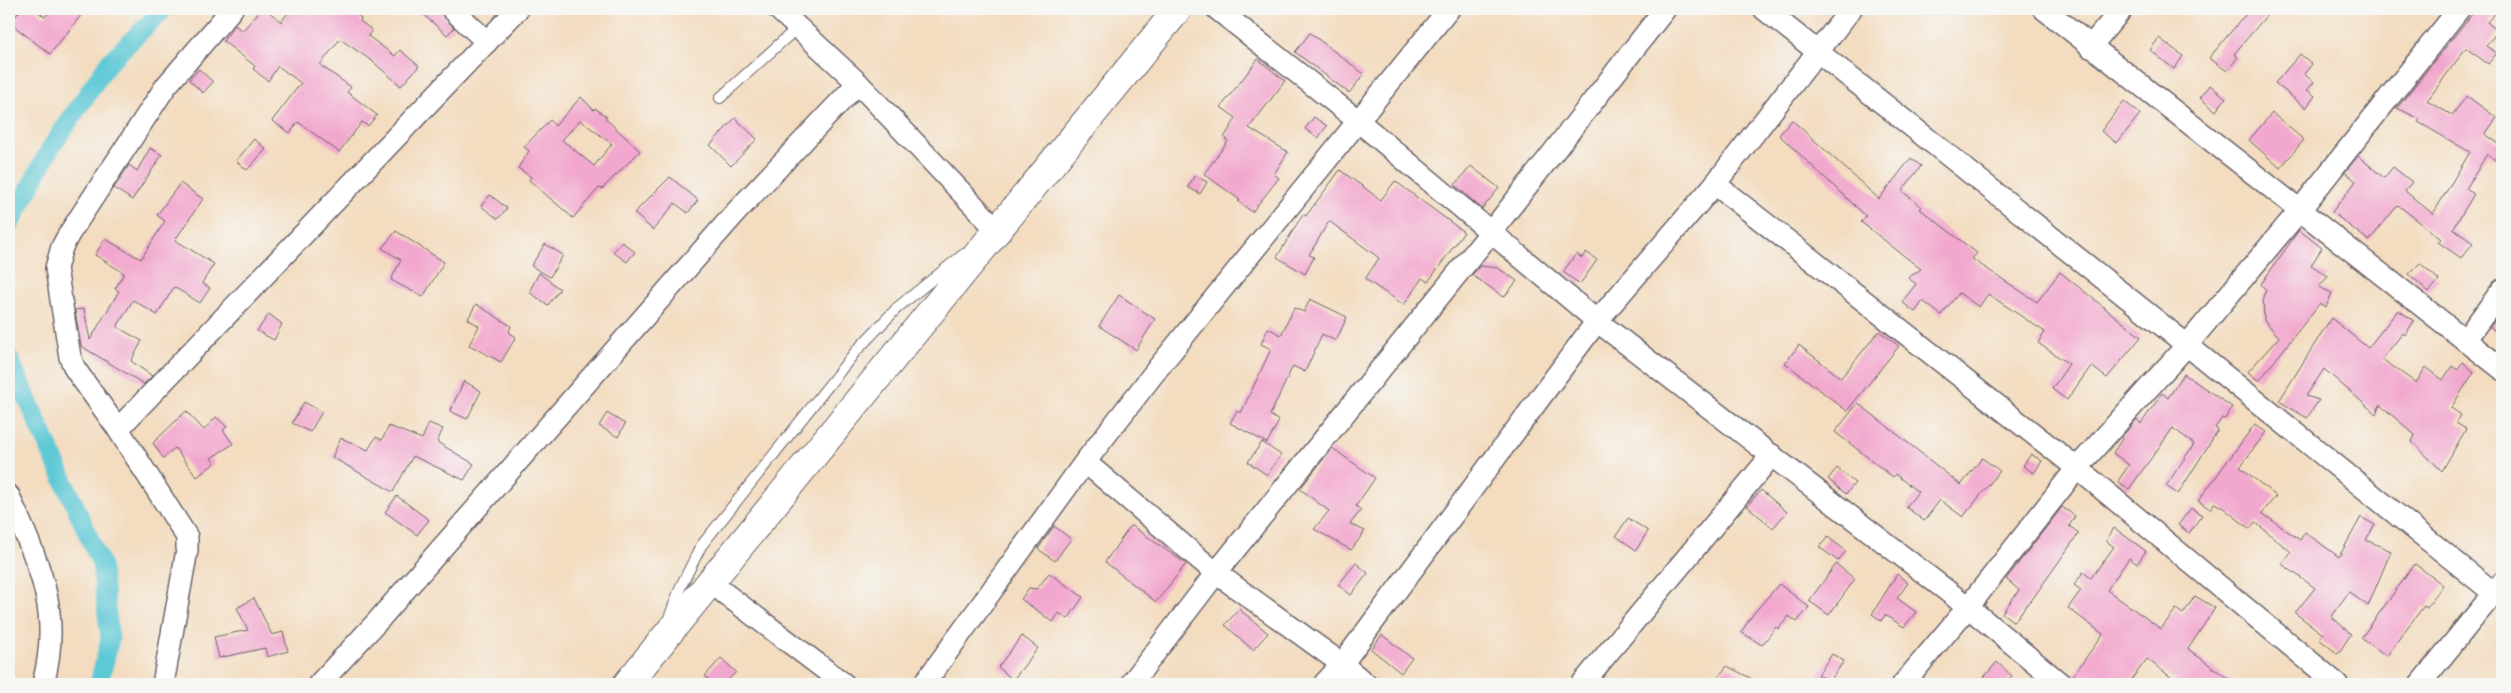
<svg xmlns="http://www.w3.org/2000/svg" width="2511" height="693" viewBox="0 0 2511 693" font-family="'IM FELL DW Pica',serif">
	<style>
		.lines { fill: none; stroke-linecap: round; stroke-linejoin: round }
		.canal { stroke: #5dc8d6; stroke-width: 19 }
		.building { fill: #f2a8ce; fill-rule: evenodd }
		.service-casing { stroke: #6b6369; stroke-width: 12 }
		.minor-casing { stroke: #6b6369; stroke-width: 24 }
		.trunk-casing { stroke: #6b6369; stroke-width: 30 }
		.service { stroke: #fff; stroke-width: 10 }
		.minor { stroke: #fff; stroke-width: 21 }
		.trunk { stroke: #fff; stroke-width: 28 }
	</style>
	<rect width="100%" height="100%" fill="#f6f6f2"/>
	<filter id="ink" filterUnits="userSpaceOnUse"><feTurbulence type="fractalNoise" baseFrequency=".02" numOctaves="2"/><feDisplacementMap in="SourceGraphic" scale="10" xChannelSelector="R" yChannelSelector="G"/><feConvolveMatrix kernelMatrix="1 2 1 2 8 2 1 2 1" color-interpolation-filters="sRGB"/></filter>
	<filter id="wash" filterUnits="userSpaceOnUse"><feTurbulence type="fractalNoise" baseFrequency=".0096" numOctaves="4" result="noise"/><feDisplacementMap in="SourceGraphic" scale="20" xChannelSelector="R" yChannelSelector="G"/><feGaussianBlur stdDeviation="1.12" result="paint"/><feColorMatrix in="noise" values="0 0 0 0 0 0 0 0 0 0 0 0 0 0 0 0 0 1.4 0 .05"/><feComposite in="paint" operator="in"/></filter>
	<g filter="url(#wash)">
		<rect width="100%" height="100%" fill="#f3dcbf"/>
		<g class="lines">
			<g class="canal">
				<polyline points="9,226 50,149 109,62 164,9"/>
				<polyline points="9,358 101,564 110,639 99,684"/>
			</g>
		</g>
		<g id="blocks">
			<g class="building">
				<polygon points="21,9 34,9 45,17 52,9 86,9 50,54 10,23"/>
				<polygon points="262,9 266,9 281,22 291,9 351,9 361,18 360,21 372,30 368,36 395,56 400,50 419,66 401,86 372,61 340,39 320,65 351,87 347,92 377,115 368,126 362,122 339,152 298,122 290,133 272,121 301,83 278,66 268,81 253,69 255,66 223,41 235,25 242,31"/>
				<polygon points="417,9 438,9 454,28 447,35"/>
				<polygon points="2250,9 2272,9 2234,54 2238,57 2227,71 2209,58"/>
				<polygon points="2476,9 2499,9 2487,22 2498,31 2486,46 2497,53 2488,64 2466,48 2427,101 2452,115 2467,96 2497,118 2485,134 2502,146 2502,164 2487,154 2466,189 2474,194 2453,229 2473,243 2461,258 2438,242 2441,239 2398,205 2369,241 2332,212 2356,181 2345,172 2358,156 2384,178 2393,167 2412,182 2405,191 2433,214 2470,152 2418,122 2420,119 2397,108"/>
				<polygon points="1310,33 1364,74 1349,93 1295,52"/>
				<polygon points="2159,38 2183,56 2174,69 2150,50"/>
				<polygon points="2300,54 2312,64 2304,74 2314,82 2307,90 2315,96 2306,108 2275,83"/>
				<polygon points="1258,59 1285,81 1249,128 1288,152 1274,174 1279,178 1252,212 1238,201 1240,200 1204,174 1228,141 1224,138 1236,118 1221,107"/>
				<polygon points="199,69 213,82 203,93 189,80"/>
				<polygon points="2210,85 2226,98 2216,111 2200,98"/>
				<path d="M 581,97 L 594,110 L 595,108 L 607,117 L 605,118 L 640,151 L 602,189 L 599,188 L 573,218 L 529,180 L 531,177 L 518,168 L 529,151 L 524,147 L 550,120 L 555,126 ZM 580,120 L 612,144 L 594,166 L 562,140 Z"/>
				<polygon points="2124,101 2140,114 2117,143 2101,131"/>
				<polygon points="2272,113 2304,140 2280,168 2249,140"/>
				<polygon points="1314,117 1327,126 1318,138 1305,129"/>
				<polygon points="735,118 757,139 731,166 710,145"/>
				<polygon points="1792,120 1879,199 1911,158 1921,166 1902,191 1922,207 1920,209 1977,253 1972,259 2037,302 2060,272 2141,337 2107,378 2091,366 2067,400 2052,389 2069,364 2038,343 2045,332 1988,294 1979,307 1959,293 1941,315 1923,301 1915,312 1902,302 1916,284 1908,278 1921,269 1861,222 1866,216 1779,135"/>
				<polygon points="254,139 266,149 247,170 236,161"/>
				<polygon points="150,148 162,155 132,200 114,188 129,165 137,171"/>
				<polygon points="1471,166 1499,188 1482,209 1455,185"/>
				<polygon points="1340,170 1381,200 1395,181 1464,232 1428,282 1422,278 1404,305 1365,279 1379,258 1329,221 1309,255 1314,257 1305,274 1277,257 1303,214 1306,216"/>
				<polygon points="1195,175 1207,182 1200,194 1188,187"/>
				<polygon points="670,177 698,200 688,213 675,203 653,230 634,213"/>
				<polygon points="180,183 203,199 175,240 214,264 202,283 210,288 200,303 174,287 157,315 133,300 117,327 142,341 131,361 152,376 144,384 81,346 75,310 84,309 90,340 119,291 115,289 124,273 95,255 105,239 141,259 165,221 157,215"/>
				<polygon points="490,195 507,208 498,219 481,206"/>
				<polygon points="2299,230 2322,248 2311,265 2328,276 2319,287 2332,293 2326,307 2320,303 2259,381 2248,372 2279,337 2264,320 2263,297 2266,290 2261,284"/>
				<polygon points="396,231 444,262 423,297 391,280 401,260 382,248"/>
				<polygon points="622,242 635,252 627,262 613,252"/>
				<polygon points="545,244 563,255 550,277 531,266"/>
				<polygon points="1586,252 1597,260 1580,284 1563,272 1576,254 1582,258"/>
				<polygon points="2420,263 2439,280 2429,292 2409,274"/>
				<polygon points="1480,266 1498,268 1517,281 1504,297 1472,275"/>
				<polygon points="539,273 560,289 548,305 529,292"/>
				<polygon points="1119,295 1155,319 1136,350 1099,326"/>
				<polygon points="1310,299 1347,317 1336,341 1322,334 1305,372 1293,366 1270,415 1279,421 1267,443 1230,423 1237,411 1241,413 1271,349 1261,344 1268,328 1281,335 1294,308 1304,312"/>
				<polygon points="476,304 511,326 509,332 516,337 501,362 469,345 479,326 468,319"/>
				<polygon points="2398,310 2414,321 2405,335 2403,333 2382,359 2416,383 2426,367 2443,380 2452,366 2458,370 2463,362 2474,372 2451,408 2461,415 2456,423 2466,429 2442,471 2412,442 2415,435 2380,405 2376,414 2324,369 2306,396 2319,400 2307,418 2279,401 2331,318 2368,348"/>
				<polygon points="2502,311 2502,336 2490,327"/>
				<polygon points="269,314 282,324 274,340 257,331"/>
				<polygon points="1879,331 1899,346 1847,411 1785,363 1799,345 1841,378"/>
				<polygon points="2184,374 2232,407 2225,419 2222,418 2215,428 2218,430 2178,494 2166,486 2194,444 2173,428 2129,489 2118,481 2129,465 2113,453 2122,439 2121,438 2137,419 2141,424 2162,393 2168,398"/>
				<polygon points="464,381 481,391 467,419 450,411"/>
				<polygon points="304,402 322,412 310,432 292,423"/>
				<polygon points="1858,403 1961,485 1982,458 2000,471 1963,517 1940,500 1924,521 1906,507 1918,492 1895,474 1893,477 1835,432"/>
				<polygon points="186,411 204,430 216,417 227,427 223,430 233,444 211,458 215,463 197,477 175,448 163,458 153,443"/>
				<polygon points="607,413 625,424 618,437 599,426"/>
				<polygon points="429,423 443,429 437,442 474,464 464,480 413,456 393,492 332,457 341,438 368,450 376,437 382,440 389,426 422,439"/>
				<polygon points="2255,424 2266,432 2240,467 2276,496 2262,513 2300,540 2305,532 2339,557 2361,517 2375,525 2366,540 2391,551 2368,606 2349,592 2331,616 2351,634 2338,654 2319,639 2323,634 2295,613 2315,588 2282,564 2291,552 2255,522 2250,529 2222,507 2214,503 2210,509 2198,501"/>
				<polygon points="1262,442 1281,455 1267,475 1248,462"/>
				<polygon points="1332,448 1375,478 1356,506 1361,510 1350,524 1365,531 1351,550 1314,529 1329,511 1300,489"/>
				<polygon points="2031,454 2042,461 2034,473 2023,466"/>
				<polygon points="1837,468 1855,483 1846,494 1828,479"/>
				<polygon points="1761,490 1787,512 1773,528 1747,506"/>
				<polygon points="397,496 429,520 417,535 385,512"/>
				<polygon points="2062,507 2075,516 2069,526 2079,533 2031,601 2030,600 2014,622 2002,613 2019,590 2006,579"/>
				<polygon points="2191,508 2202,515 2189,533 2178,525"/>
				<polygon points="1628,518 1648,531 1636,550 1616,536"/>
				<polygon points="1131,525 1186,564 1156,602 1105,562"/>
				<polygon points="1054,526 1071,539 1055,561 1038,549"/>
				<polygon points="2114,528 2146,551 2137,564 2129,558 2107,590 2161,629 2176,609 2183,614 2195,596 2215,608 2188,649 2235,684 2180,684 2147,659 2128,684 2082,684 2072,677 2103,634 2068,608 2081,590 2074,585 2083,572 2091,578 2114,547 2106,541"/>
				<polygon points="1828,537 1846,551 1838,561 1819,547"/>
				<polygon points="1356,563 1368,573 1351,595 1338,585"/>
				<polygon points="1836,564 1855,579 1829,615 1809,601"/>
				<polygon points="2415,564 2443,585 2427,608 2424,606 2403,633 2387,656 2361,638"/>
				<polygon points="1049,573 1083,597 1068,619 1059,613 1053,622 1021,599 1029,588 1037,589"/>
				<polygon points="1897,574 1908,583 1897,598 1916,612 1904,627 1885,615 1881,621 1872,614"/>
				<polygon points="1779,584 1809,607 1797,622 1789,616 1778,629 1776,627 1762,645 1741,632 1754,613"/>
				<polygon points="254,598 272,635 283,632 288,651 267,657 265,648 219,658 214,637 248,630 237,608"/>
				<polygon points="1239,609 1268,633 1253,650 1225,625"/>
				<polygon points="1382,635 1412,658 1401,673 1371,649"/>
				<polygon points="1022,636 1038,648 1013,680 998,667"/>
				<polygon points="1832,654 1844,661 1830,681 1818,675"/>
				<polygon points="721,658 736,672 724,684 713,684 705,676"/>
				<polygon points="1997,662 2012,676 2005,684 1978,684"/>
				<polygon points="1727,666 1762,684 1713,684"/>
			</g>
		</g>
	</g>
	<g filter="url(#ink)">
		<use href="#blocks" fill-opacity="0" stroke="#6b6369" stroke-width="1"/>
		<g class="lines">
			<defs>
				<g id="service">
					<polyline points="720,98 798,27"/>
					<polyline points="669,618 681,586 701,546 856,351 898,307 964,254"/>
				</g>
				<g id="minor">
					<polyline points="452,9 487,42"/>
					<polyline points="778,9 858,83 998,231"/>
					<polyline points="1217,9 1357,120 1597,321 1968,607 2061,684"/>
					<polyline points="1764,9 2187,345 2495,594"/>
					<polyline points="2044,9 2502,369"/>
					<polyline points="2090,47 2122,9"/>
					<polyline points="1715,184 2077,468 2337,684"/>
					<polyline points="2465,340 2502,290"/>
					<polyline points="118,429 518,9"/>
					<polyline points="1085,462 1216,573 1342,664 1366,684"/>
					<path d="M 9,496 C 38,564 63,609 43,684"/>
					<polyline points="711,583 844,684"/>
					<polyline points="163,684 187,550 187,537 118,429 75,369 70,357 56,268 62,247 69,234 166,86 232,9"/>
					<polyline points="319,684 376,623 737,211 858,83"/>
					<polyline points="924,684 1085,462 1158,368 1449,9"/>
					<polyline points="1131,684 1216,573 1491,232 1665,9"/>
					<polyline points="1324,684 1342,664 1597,321 1715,184 1851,9"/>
					<polyline points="1582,684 1772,455"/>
					<polyline points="1903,684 1968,607 2077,468 2187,345 2299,211 2459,9"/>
					<polyline points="2420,684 2502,583"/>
				</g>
				<polyline id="trunk" points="627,684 1178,9"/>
			</defs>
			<use href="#service" class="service-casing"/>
			<use href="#minor" class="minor-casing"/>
			<use href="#trunk" class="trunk-casing"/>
			<use href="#service" class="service"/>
			<use href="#minor" class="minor"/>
			<use href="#trunk" class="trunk"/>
		</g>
	</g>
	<rect width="2511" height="693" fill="none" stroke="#f6f6f2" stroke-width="30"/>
</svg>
